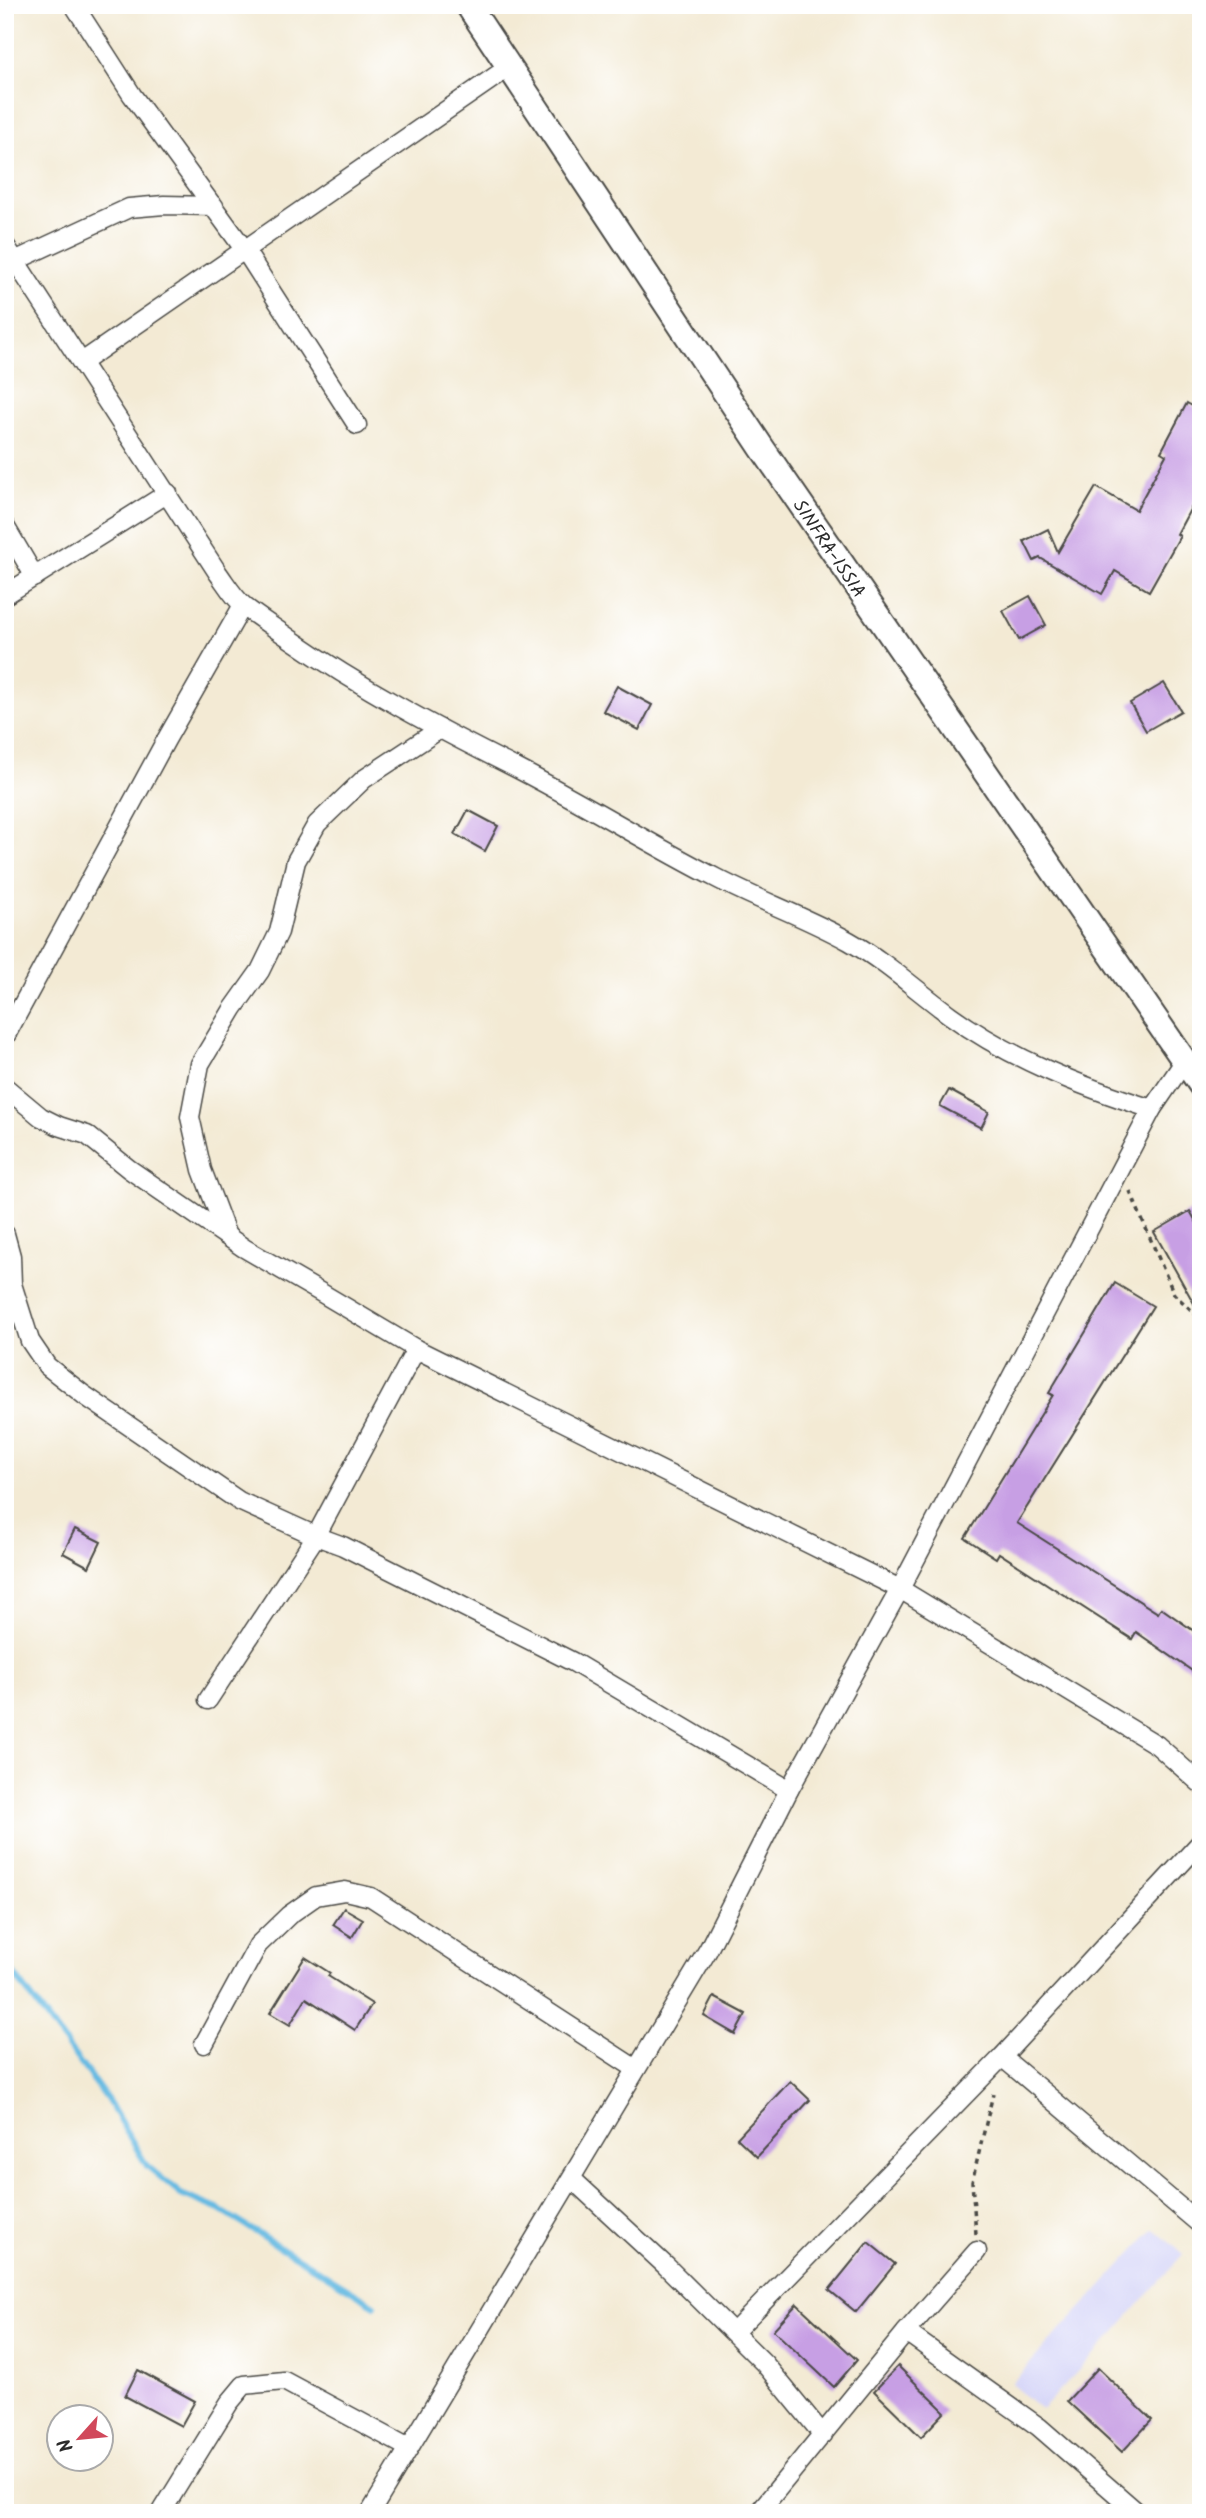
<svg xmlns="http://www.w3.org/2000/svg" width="1206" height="2518" viewBox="0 0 1206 2518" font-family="Kalam,sans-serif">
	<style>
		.built { fill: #d7d7f8 }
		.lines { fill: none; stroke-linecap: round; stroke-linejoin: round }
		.stream { stroke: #65bae2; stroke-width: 6 }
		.building { fill: #c79fe4 }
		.street-casing { stroke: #494844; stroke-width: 21 }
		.secondary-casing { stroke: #494844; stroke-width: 28 }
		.path { stroke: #494844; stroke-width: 3.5; stroke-dasharray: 5 5; stroke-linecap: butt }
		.street { stroke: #fff; stroke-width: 18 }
		.secondary { stroke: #fff; stroke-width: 24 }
		.labels { text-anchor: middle; stroke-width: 6; stroke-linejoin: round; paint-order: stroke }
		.street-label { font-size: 19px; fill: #2b2b2b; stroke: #fff }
	</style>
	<rect width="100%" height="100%" fill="#fff"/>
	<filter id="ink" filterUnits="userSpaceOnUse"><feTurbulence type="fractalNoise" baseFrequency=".0143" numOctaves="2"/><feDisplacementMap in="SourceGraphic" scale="14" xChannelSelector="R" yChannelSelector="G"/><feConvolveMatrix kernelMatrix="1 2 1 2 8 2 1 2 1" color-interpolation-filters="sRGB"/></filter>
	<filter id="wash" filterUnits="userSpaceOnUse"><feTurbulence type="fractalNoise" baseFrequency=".00686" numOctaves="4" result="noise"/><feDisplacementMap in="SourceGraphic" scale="28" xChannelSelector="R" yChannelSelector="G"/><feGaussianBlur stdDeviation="1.57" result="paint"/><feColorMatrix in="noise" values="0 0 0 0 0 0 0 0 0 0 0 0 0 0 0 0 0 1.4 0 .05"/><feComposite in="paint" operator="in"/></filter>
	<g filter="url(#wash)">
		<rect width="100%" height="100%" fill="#f3ead4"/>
		<polygon class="built" points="1154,2229 1183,2254 1114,2333 1041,2410 1011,2384"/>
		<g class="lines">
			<polyline class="stream" points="5,1962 107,2099 147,2166 181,2194 220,2210 375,2305"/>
		</g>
		<g id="blocks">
			<g class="building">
				<polygon points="1187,403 1201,411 1201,489 1177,534 1180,536 1149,591 1115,571 1102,594 1040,558 1034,561 1024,541 1048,529 1058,552 1096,487 1136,510 1166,455 1161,452"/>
				<polygon points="1030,596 1046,625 1019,640 1003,611"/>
				<polygon points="1164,683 1181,711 1146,731 1130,703"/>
				<polygon points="617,686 652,705 639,730 603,711"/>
				<polygon points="468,810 498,826 485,851 455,834"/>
				<polygon points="949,1090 989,1112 981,1128 940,1106"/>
				<polygon points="1190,1211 1201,1230 1201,1316 1154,1232"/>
				<polygon points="1115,1283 1153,1306 1017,1523 1158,1613 1161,1608 1201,1636 1201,1677 1136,1632 1132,1639 999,1553 996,1558 965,1538 1053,1395 1049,1393"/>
				<polygon points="75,1529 101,1542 89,1567 63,1553"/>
				<polygon points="344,1908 363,1919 352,1937 333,1925"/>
				<polygon points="305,1957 330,1973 328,1976 372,2004 355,2030 306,1998 290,2025 270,2013"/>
				<polygon points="714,1997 746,2014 735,2034 704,2016"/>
				<polygon points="790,2081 810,2100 757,2157 737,2138"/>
				<polygon points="868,2242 895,2264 856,2312 829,2290"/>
				<polygon points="797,2304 857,2360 834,2387 773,2330"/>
				<polygon points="898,2366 945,2412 921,2437 874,2391"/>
				<polygon points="1098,2368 1152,2420 1122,2452 1067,2401"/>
				<polygon points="138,2370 195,2401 181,2426 125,2396"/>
			</g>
		</g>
	</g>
	<g filter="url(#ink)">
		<use href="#blocks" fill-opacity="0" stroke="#494844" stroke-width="2"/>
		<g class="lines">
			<defs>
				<g id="street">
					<polyline points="74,5 132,95 244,249 357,425"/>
					<path d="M 5,245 L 218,573 C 226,584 234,598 245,607 C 259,618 275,628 289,638 C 361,688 438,729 516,768 C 584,803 648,843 716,878 C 760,901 806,917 849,941 C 886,962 916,990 950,1015 C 1011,1059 1080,1086 1152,1109"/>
					<polyline points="6,265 129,208 164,205 214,206"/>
					<polyline points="82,362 509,67"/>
					<polyline points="5,526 35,577"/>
					<polyline points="5,595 168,493"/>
					<polyline points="5,1037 166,740 243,605"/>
					<polyline points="5,1087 41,1117 59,1126 87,1135 129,1169 244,1248 320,1292 416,1349 900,1589 1157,1745 1201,1784"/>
					<polyline points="5,1234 11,1256 12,1284 30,1341 47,1366 84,1395 239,1501 316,1536 208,1700"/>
					<polyline points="227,1236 202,1170 190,1117 200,1064 233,1009 260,971 279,932 296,861 317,824 364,779 440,729"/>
					<polyline points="416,1349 316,1536 343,1546 573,1662 789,1790"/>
					<polyline points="204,2044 258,1945 289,1915 316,1896 345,1891 371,1897 636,2069"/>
					<polyline points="1002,2057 1201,2225"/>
					<polyline points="572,2179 666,2266 764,2363 823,2435"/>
					<polyline points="734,2332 1002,2057 1201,1842"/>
					<polyline points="906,2332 1039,2427 1138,2513"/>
					<polyline points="161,2513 229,2403 244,2385 284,2381 409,2448"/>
					<polyline points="370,2513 708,1950 789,1790 900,1589 1152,1109 1184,1062"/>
					<polyline points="758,2513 906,2332 977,2251"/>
				</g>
				<polyline id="secondary" points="468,5 762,448 1201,1085"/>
			</defs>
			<use href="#street" class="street-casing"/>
			<use href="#secondary" class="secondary-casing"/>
			<g class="path">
				<polyline points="1130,1191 1174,1294 1201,1319"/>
				<polyline points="976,2234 972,2182 993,2094"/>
			</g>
			<use href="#street" class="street"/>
			<use href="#secondary" class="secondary"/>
		</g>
	</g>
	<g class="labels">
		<g class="street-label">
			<text transform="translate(830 548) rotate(56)" y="7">SINFRA-ISSIA</text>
		</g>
	</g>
	<rect width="1206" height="2518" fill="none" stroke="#fff" stroke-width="28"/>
	<g transform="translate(80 2438) rotate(243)"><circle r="33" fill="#ffffff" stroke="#aaaaaa" stroke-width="2"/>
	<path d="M0-5L12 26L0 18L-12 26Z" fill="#d1495b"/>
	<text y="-10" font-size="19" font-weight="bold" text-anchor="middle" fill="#2b2b2b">N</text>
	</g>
</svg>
